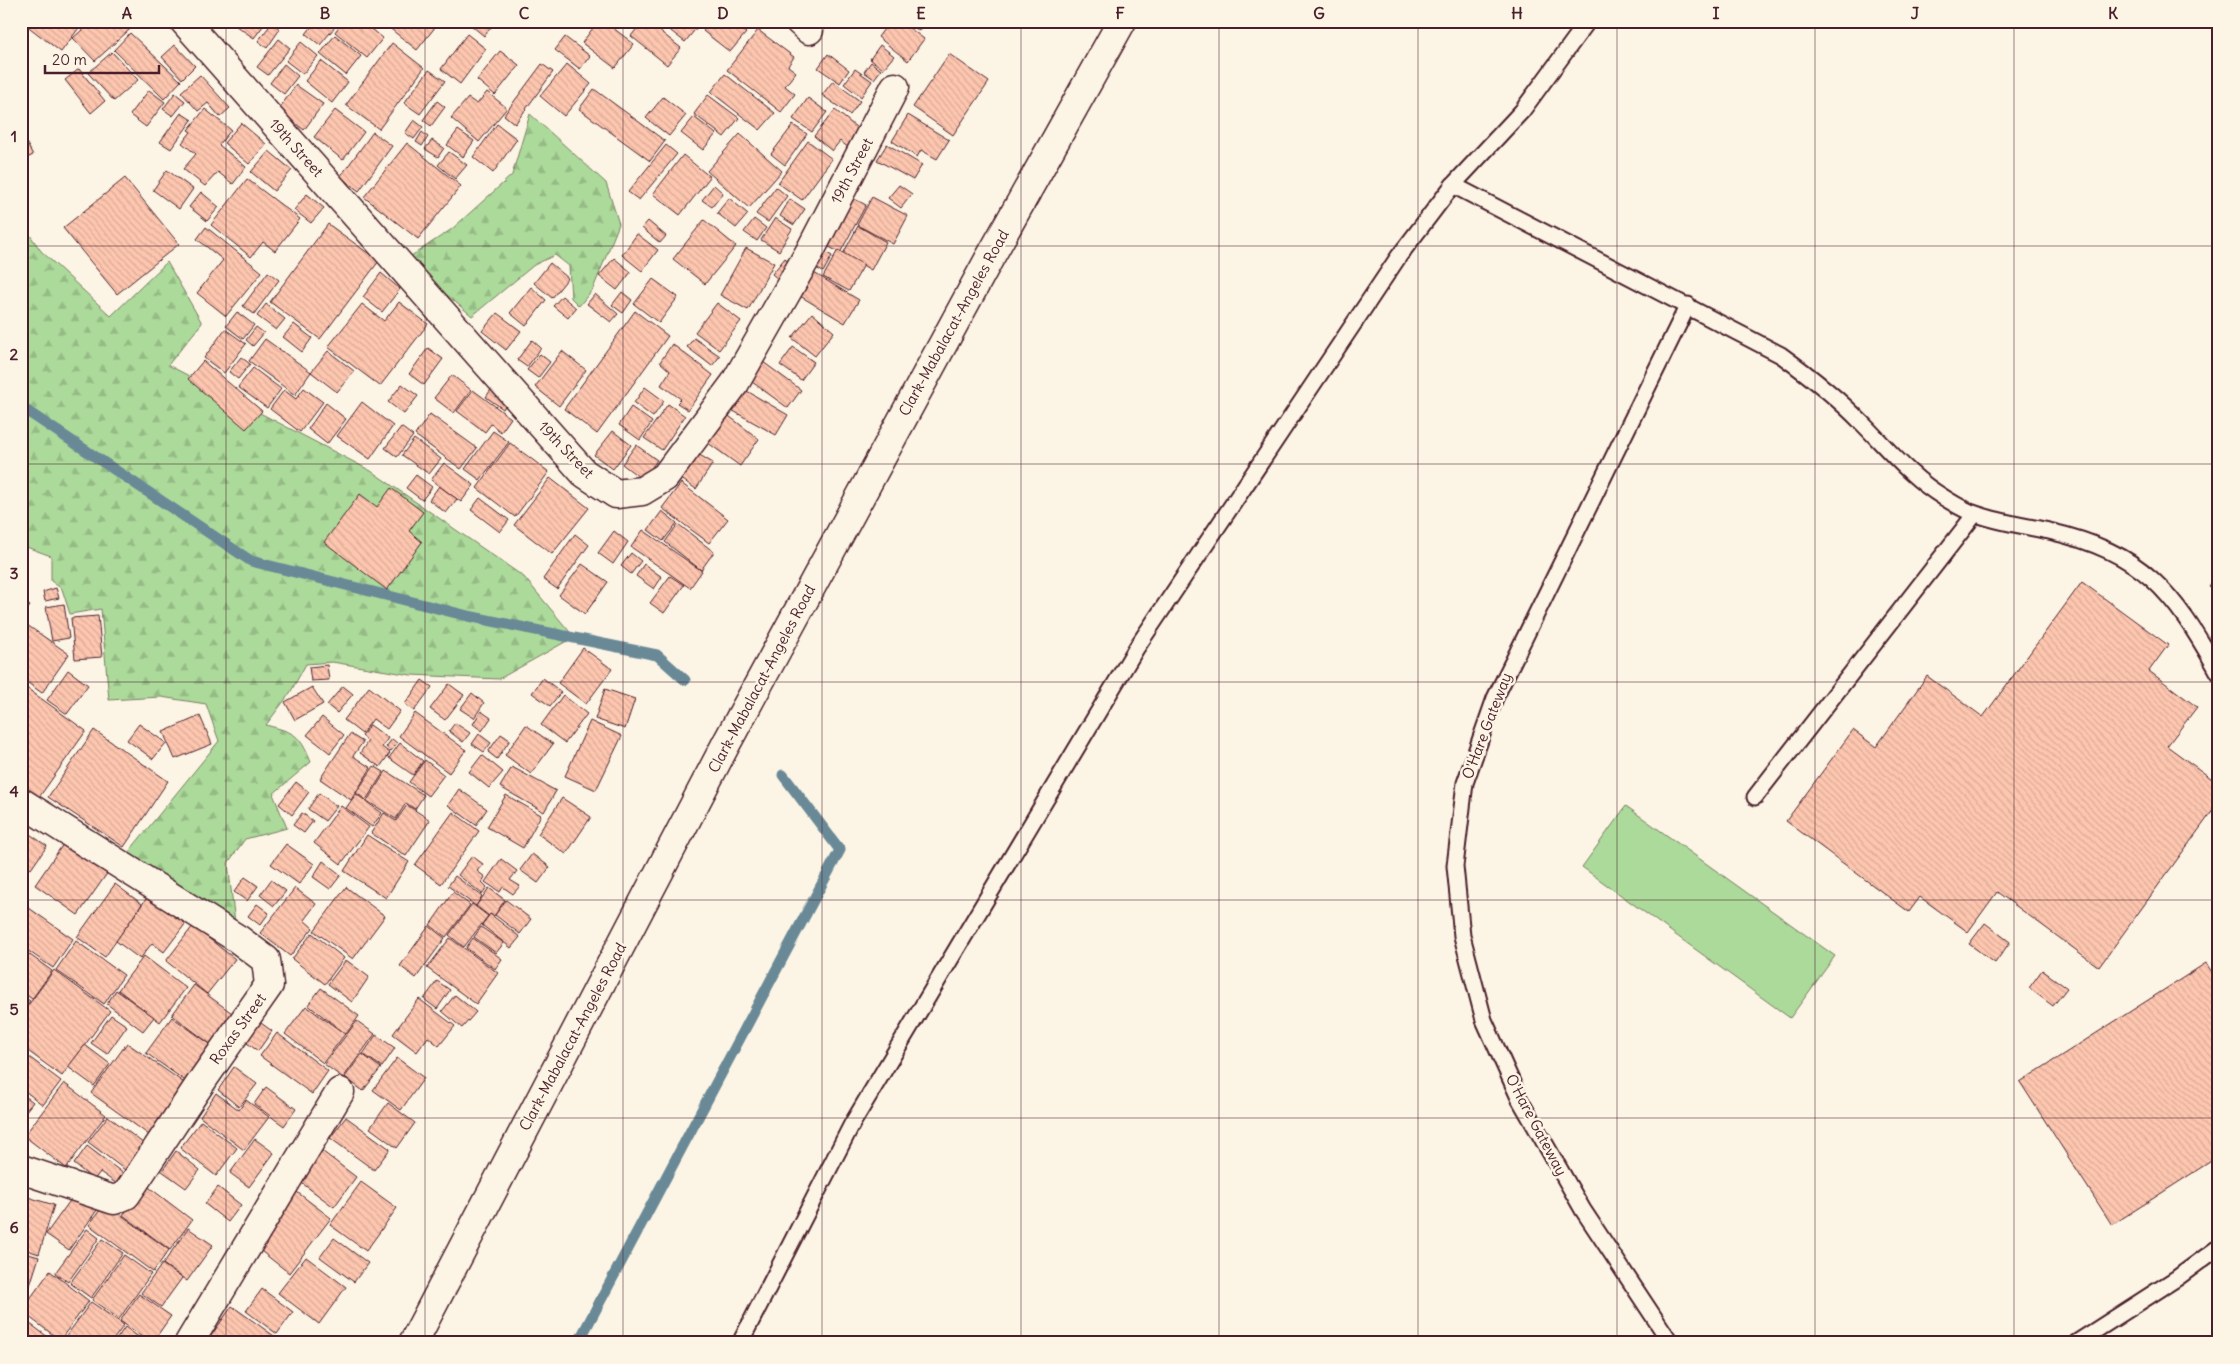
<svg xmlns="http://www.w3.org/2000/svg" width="2240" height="1364" viewBox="0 0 2240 1364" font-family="Delius,sans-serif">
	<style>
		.forest { fill: url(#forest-firs); stroke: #7a7c62 }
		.green { fill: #abda9a; stroke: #7a7c62 }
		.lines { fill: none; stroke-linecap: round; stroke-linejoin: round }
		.stream { stroke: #6b8997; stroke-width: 11 }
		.building { fill: url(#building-back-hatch); stroke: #4a1f2b }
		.service-casing { stroke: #4a1f2b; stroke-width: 19 }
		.minor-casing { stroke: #4a1f2b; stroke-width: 31 }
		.secondary-casing { stroke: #4a1f2b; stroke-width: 31 }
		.service { stroke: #fcf5e5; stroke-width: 15 }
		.minor { stroke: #fcf5e5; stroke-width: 28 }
		.secondary { stroke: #fcf5e5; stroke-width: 28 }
		.grid { fill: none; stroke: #4a1f2b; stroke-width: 1; stroke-opacity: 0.55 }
		.labels { text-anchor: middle; stroke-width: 5; stroke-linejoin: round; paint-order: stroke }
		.street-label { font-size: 15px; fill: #4a1f2b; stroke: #fcf5e5 }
		.neatline { fill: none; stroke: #4a1f2b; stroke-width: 2 }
		.grid-label { font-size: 16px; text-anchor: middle; font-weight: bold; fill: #4a1f2b }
	</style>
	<defs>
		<pattern id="forest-firs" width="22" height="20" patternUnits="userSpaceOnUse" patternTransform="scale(1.25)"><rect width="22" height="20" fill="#abda9a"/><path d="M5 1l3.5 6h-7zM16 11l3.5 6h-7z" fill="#95bb85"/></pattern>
		<pattern id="building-back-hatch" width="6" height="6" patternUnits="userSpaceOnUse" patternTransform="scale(1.25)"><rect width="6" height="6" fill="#fdc6af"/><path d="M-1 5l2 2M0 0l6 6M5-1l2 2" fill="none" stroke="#daaa97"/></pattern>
	</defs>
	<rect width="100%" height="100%" fill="#fcf5e5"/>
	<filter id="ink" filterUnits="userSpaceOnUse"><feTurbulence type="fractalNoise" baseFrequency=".02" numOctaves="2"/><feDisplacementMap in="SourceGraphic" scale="10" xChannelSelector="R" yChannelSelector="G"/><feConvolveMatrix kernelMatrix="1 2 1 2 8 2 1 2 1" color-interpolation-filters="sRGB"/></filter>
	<g filter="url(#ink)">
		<g class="forest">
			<polygon points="530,114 606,183 619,224 593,289 579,306 571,298 569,266 555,255 534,265 472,316 405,260 452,229 512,175"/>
			<path d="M 21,222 L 41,251 L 111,316 L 167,262 L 202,323 L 168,365 L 371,471 L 524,577 L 574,637 L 499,679 L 411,675 L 332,662 L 306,664 L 290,693 L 266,725 C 295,733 299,733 311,762 L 273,794 L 287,828 L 245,839 L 228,863 L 235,923 L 180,903 L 174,881 L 151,885 L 122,860 L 219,741 L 206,704 L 161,697 L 109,700 L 101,609 L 70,614 L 62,589 L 51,581 L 51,556 L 21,545 Z"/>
		</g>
		<polygon class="green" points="1626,806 1835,956 1790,1018 1582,867"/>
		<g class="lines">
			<g class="stream">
				<polyline points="21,407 251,561 468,616 657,655 685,680"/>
				<polyline points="578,1343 840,850 783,775"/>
			</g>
		</g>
		<g class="building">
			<polygon points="21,21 84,21 61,52"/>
			<polygon points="92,21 139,21 95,61 73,38"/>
			<polygon points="239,21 267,21 254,38 236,26"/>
			<polygon points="316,21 339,22 320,45 306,34"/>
			<polygon points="343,21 362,21 383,38 367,58 335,32"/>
			<polygon points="391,21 440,21 417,50 387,26"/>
			<polygon points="466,21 496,21 484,36"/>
			<polygon points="598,21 604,21 634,44 615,68 582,43"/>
			<polygon points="643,21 647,21 681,48 667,65 631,36"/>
			<polygon points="658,21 702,21 685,42"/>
			<polygon points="711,21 731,21 746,33 730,52 703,31"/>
			<polygon points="890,21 900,21 924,39 908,61 878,37"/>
			<polygon points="906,21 926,21 919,31"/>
			<polygon points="272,23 280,29 267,48 258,41"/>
			<polygon points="758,30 794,57 788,66 796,72 785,86 795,94 781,112 727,70"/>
			<polygon points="130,33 181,81 164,99 114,50"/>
			<polygon points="467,34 486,49 460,84 441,69"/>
			<polygon points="335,35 361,56 346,75 320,54"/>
			<polygon points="565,37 590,56 580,69 555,50"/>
			<polygon points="279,39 290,48 268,75 257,67"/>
			<polygon points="301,42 318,56 303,74 286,61"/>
			<polygon points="392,43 424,68 379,129 346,105"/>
			<polygon points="175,45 195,66 182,79 162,57"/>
			<polygon points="880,45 894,56 883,69 870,59"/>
			<polygon points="500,51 519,65 495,95 477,80"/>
			<polygon points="112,52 138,80 114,101 88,73"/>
			<polygon points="828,54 849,70 840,83 818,68"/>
			<polygon points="949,54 989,82 953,135 913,107"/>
			<polygon points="321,61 348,82 332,103 305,81"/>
			<polygon points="871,62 881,70 874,79 864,72"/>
			<polygon points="284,64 298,76 284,94 270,83"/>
			<polygon points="542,64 553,72 515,124 504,115"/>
			<polygon points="567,64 591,84 564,116 540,96"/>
			<polygon points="79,69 105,101 91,113 65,80"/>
			<polygon points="855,69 872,81 861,97 844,84"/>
			<polygon points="429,70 445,81 420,114 404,103"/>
			<polygon points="725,74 775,113 760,130 711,92"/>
			<polygon points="200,75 230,108 220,117 208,103 198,111 181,92"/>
			<polygon points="833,81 860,101 850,115 822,95"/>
			<polygon points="296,85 323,104 304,130 278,110"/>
			<polygon points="594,89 665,141 650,161 579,109"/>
			<polygon points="149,90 165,102 146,127 130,115"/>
			<polygon points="487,92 507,108 479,142 451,118 468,98 477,104"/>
			<polygon points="175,93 185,101 173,116 163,109"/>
			<polygon points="708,95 739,118 724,137 694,114"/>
			<polygon points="663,97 686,115 669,136 646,118"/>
			<polygon points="808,98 827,112 812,132 793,119"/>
			<polygon points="437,101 445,107 431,126 423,120"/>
			<polygon points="205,109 231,130 219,145 246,167 233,184 218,172 205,186 183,169 196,154 182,143 191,132 188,130"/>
			<polygon points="335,110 364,132 343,160 314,137"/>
			<polygon points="835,110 867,136 854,152 840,141 832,151 814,136"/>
			<polygon points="181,113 192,120 171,149 160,142"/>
			<polygon points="908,115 949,140 937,159 921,150 917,157 892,141"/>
			<polygon points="694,117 716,134 703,150 681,133"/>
			<polygon points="414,120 423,127 414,139 405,133"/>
			<polygon points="241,123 266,144 249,164 224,143"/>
			<polygon points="497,124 517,139 493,173 473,157"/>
			<polygon points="793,125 807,134 785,165 771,154"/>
			<polygon points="458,130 474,141 463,157 447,145"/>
			<polygon points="373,132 392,146 359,191 340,177"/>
			<polygon points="422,132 428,137 422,146 416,142"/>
			<polygon points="21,133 33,155 21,161"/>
			<polygon points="740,134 782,171 749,208 707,171"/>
			<polygon points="432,140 444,148 438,157 425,149"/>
			<polygon points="808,141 832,159 802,200 778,183"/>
			<polygon points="407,143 461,186 418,239 364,197"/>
			<polygon points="887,144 922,165 913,180 877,160"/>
			<polygon points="666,145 677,154 639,200 628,192"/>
			<polygon points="269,151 292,170 274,191 251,172"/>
			<polygon points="449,152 467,165 455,179 438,165"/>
			<polygon points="683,155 710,177 680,215 653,194"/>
			<polygon points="167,170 193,189 179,209 153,190"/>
			<polygon points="125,178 179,244 117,294 63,228"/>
			<polygon points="247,179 300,219 275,251 263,242 251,257 211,225"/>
			<polygon points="714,185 723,193 712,207 702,200"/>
			<polygon points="899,185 912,194 901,208 888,198"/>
			<polygon points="776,187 787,196 768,222 756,214"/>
			<polygon points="201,192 219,207 207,221 189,207"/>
			<polygon points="843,193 866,205 840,253 817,240"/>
			<polygon points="307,194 324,208 311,223 294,210"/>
			<polygon points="872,197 908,216 893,244 857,225"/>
			<polygon points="729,198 748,214 736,228 717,213"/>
			<polygon points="790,199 805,209 794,225 780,216"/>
			<polygon points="775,218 792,229 779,251 761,240"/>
			<polygon points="754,219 766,228 757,241 744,232"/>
			<polygon points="704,220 736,246 705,284 673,259"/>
			<polygon points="648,221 666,236 660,243 642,228"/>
			<polygon points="328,224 379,261 320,339 270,302"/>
			<polygon points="858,226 886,242 871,270 843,254"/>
			<polygon points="206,227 262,272 226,316 197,293 223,260 197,239"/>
			<polygon points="637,234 658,250 642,271 622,255"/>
			<polygon points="746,248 774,263 748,310 720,295"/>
			<polygon points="819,249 832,256 823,272 811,265"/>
			<polygon points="838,250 864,265 849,291 823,277"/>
			<polygon points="614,258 631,272 617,290 599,276"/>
			<polygon points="785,258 797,268 784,284 772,274"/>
			<polygon points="550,263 568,278 552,298 534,283"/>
			<polygon points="809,270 859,300 845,323 795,293"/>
			<polygon points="268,272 279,280 254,314 243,306"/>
			<polygon points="381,273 400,289 382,312 363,297"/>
			<polygon points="653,279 678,297 659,323 634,304"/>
			<polygon points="531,287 546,300 526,326 510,313"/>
			<polygon points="622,292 632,300 623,313 612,305"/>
			<polygon points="595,294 618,314 611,322 587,304"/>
			<polygon points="562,296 576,308 568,318 553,306"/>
			<polygon points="399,302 428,324 380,386 328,347 362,304 384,321"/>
			<polygon points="717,303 741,321 719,350 695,332"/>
			<polygon points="266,304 285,319 276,330 257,316"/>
			<polygon points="635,311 668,336 597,434 564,409"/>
			<polygon points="237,312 254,325 243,339 226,326"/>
			<polygon points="497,313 521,331 506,350 482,331"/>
			<polygon points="812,313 834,332 815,356 792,338"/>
			<polygon points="294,324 312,338 302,352 283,337"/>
			<polygon points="256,327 264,333 253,346 246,340"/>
			<polygon points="225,329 246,344 224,373 204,358"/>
			<polygon points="694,338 720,356 712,366 687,347"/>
			<polygon points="265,339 311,372 295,395 249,361"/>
			<polygon points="532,340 541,348 527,367 517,360"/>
			<polygon points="672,344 713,375 688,410 677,403 681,399 661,385 670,371 660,362"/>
			<polygon points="793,347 814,362 801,380 780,365"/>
			<polygon points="428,348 443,359 424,385 409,374"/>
			<polygon points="328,351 354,371 337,392 311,372"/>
			<polygon points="562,351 586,370 559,406 535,387"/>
			<polygon points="540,354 550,362 538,378 527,370"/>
			<polygon points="755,356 801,390 788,408 741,374"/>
			<polygon points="241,357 250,364 238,379 229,372"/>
			<polygon points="203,361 262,411 246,429 188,379"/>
			<polygon points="253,368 281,389 267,408 238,387"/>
			<polygon points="452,375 471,390 454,413 434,398"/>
			<polygon points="402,384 418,396 404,414 388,402"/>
			<polygon points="645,387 664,401 653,417 634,403"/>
			<polygon points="740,387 788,415 776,435 728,408"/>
			<polygon points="304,388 323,402 300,432 270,409 284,390 296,399"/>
			<polygon points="492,388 509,400 503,409 486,397"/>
			<polygon points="473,390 511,418 501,432 491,424 485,432 457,411"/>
			<polygon points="362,402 393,426 370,459 337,436"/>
			<polygon points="326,403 346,419 327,444 308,429"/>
			<polygon points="668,404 685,416 662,450 644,438"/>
			<polygon points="631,407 652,422 640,440 619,425"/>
			<polygon points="717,407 759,439 740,466 697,435"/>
			<polygon points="430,414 477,448 461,469 415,435"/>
			<polygon points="401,427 413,436 397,457 385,448"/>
			<polygon points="493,431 509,442 480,480 465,469"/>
			<polygon points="613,431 631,445 613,469 594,455"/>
			<polygon points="414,439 441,459 429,474 402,455"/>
			<polygon points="510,443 549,472 515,517 477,488"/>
			<polygon points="636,445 657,460 643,480 622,464"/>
			<polygon points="693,451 713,463 696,489 677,476"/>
			<polygon points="444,463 474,485 461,502 431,480"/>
			<polygon points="416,475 432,487 422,500 406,488"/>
			<polygon points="550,478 589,508 552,554 514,525"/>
			<polygon points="681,483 728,519 709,543 662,508"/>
			<polygon points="439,486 457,499 446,513 429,500"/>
			<polygon points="391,488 423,512 409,531 422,542 387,590 324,542 360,494 377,507"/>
			<polygon points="480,498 509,520 500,532 471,510"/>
			<polygon points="662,511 677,523 663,541 648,530"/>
			<polygon points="678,524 714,552 701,570 665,542"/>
			<polygon points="643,530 702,571 690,588 631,547"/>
			<polygon points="614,531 628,542 613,564 598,553"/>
			<polygon points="575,534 589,545 557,589 543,579"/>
			<polygon points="631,553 641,561 631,574 621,566"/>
			<polygon points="582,564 608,582 585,614 559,595"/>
			<polygon points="644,564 662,577 654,589 636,576"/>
			<polygon points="2219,573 2219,593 2209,586"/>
			<polygon points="670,576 684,585 664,613 650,603"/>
			<polygon points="2082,582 2168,645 2149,671 2197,707 2167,746 2219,784 2219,802 2099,967 1997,892 1968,932 1920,897 1909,912 1786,821 1853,730 1876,747 1927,676 1983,717"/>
			<polygon points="56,588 59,598 45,601 43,592"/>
			<polygon points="21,600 30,606 21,617"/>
			<polygon points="64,604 69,638 52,641 46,607"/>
			<polygon points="98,616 102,657 75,659 71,618"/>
			<polygon points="24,623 69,654 42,693 21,678 21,627"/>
			<polygon points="583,648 612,669 586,704 558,683"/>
			<polygon points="327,665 329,680 311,681 309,667"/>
			<polygon points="68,670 88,685 67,714 47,700"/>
			<polygon points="543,678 561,692 550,706 532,693"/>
			<polygon points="422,680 432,687 414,711 405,704"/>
			<polygon points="21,684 86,731 35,803 21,793"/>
			<polygon points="449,684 464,695 445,720 430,709"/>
			<polygon points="343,686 353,694 337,713 327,705"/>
			<polygon points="312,687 323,704 295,720 285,702"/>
			<polygon points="369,687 400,711 387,729 373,719 362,734 344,720"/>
			<polygon points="605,689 635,699 625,729 595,719"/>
			<polygon points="472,693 484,703 474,718 460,709"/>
			<polygon points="563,695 587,714 565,743 541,725"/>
			<polygon points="481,711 491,718 482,731 473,724"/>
			<polygon points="415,713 466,750 449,773 399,736"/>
			<polygon points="200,716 212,744 175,759 163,732"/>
			<polygon points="322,717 344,735 330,753 307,735"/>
			<polygon points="590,721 622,736 596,790 565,776"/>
			<polygon points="455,723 470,733 463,742 449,731"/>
			<polygon points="139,724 166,743 153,759 127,740"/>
			<polygon points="370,725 388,738 382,747 390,753 380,767 360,753 368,741 362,736"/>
			<polygon points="526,725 553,744 531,774 505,755"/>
			<polygon points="94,730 168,781 124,847 48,797"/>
			<polygon points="350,734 363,742 353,756 371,768 351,800 320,779"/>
			<polygon points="479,734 491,743 484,752 472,744"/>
			<polygon points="501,734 510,740 497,759 488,752"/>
			<polygon points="392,739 397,743 391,751 386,747"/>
			<polygon points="400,743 423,761 413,775 389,758"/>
			<polygon points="482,755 503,772 489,788 469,772"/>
			<polygon points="425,760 444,775 428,796 409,782"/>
			<polygon points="374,766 384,772 366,800 356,793"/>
			<polygon points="512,767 556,791 544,812 500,787"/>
			<polygon points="386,771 424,795 415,809 406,803 396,819 367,801"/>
			<polygon points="296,782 309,792 292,815 279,804"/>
			<polygon points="459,789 487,809 476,825 448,805"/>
			<polygon points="319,793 337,806 325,821 308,809"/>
			<polygon points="356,794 382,813 372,827 346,808"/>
			<polygon points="506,795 541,815 523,848 487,827"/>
			<polygon points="562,798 591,817 566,854 538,834"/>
			<polygon points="407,805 430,820 406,856 371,833 384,813 396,821"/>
			<polygon points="341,806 369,827 341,864 314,843"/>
			<polygon points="453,812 479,831 441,884 415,865"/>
			<polygon points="302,813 313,821 304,833 293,825"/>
			<polygon points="21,828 47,846 31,869 21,862"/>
			<polygon points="70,834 113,865 78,915 35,885"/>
			<polygon points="367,835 409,862 386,898 344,871"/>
			<polygon points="286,844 314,864 299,884 271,864"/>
			<polygon points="532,854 550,867 538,883 520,870"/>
			<polygon points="472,856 483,864 477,871 485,877 482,882 487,887 482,894 458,875"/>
			<polygon points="501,859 517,871 510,880 520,886 513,894 503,887 500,892 485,882"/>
			<polygon points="323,861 341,875 330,889 313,877"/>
			<polygon points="455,876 482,896 476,906 448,886"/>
			<polygon points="245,877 258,886 247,901 234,892"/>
			<polygon points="271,880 286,891 274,906 260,895"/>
			<polygon points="115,884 142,904 105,957 77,937"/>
			<polygon points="346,887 385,916 353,959 314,931"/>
			<polygon points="295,888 316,904 304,920 313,928 290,956 260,933"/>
			<polygon points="489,888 505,900 494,916 490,914 489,916 476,906"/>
			<polygon points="151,892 189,919 164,952 152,943 140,959 116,941"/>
			<polygon points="453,892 470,905 446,937 430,925"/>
			<polygon points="506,900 531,919 520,934 495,915"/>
			<polygon points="257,904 269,913 260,925 248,916"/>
			<polygon points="472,904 488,916 464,947 449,935"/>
			<polygon points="29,908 73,939 53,968 21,946 21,918"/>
			<polygon points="490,914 520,937 511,948 482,925"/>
			<polygon points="1985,923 2010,942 1995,963 1969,944"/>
			<polygon points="193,926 235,959 207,994 166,961"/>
			<polygon points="429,926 445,938 416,978 400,966"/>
			<polygon points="481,927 504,943 496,953 474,937"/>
			<polygon points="312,933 344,958 325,984 292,959"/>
			<polygon points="450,938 498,973 476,1004 427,968"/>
			<polygon points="473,938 502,959 495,969 466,948"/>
			<polygon points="76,941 124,975 104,1004 56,970"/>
			<polygon points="23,950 52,971 32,999 21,991 21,952"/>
			<polygon points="144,956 186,988 160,1022 118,990"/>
			<polygon points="346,960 369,977 352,1002 328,984"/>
			<polygon points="2206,963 2219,983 2219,1156 2112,1225 2020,1082"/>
			<polygon points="54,970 110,1011 62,1076 21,1046 21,1015"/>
			<polygon points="2042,970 2067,988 2053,1006 2029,988"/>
			<polygon points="437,981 450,990 437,1009 424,999"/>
			<polygon points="194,985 236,1016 213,1046 172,1015"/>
			<polygon points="321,988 359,1016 346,1034 308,1005"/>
			<polygon points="116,990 154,1017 143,1031 107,1004"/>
			<polygon points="21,995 30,1001 21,1013"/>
			<polygon points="455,995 476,1012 462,1028 442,1011"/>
			<polygon points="419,999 455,1026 439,1046 428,1037 417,1052 393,1034"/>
			<polygon points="306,1006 345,1034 323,1063 285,1034"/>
			<polygon points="111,1015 127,1026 107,1054 91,1043"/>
			<polygon points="172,1017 217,1049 191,1085 146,1053"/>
			<polygon points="254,1018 272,1031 258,1051 240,1038"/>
			<polygon points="357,1021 375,1034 343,1078 324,1064"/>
			<polygon points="277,1033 328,1071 312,1094 260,1056"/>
			<polygon points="376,1035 395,1048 382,1067 363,1054"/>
			<polygon points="127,1043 193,1089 156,1140 91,1093"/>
			<polygon points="85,1045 110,1064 94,1086 68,1067"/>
			<polygon points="21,1051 61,1081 43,1105 21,1088"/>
			<polygon points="362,1054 381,1068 363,1091 345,1077"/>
			<polygon points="397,1058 424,1078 401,1110 373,1090"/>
			<polygon points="234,1067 257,1084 239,1107 218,1090"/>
			<polygon points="64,1083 106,1115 66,1168 24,1136"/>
			<polygon points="266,1087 296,1109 284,1126 254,1104"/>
			<polygon points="21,1093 33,1102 21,1117"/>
			<polygon points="216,1093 239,1110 246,1100 269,1117 244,1150 200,1117"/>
			<polygon points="388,1103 415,1123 397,1148 370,1128"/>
			<polygon points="108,1116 144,1144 125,1170 88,1142"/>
			<polygon points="346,1117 390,1149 374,1170 330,1138"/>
			<polygon points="201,1121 237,1148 216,1176 180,1148"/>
			<polygon points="255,1139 274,1153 249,1187 230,1173"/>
			<polygon points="87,1146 124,1174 117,1184 100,1172 94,1180 74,1164"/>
			<polygon points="318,1148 356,1177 334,1207 295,1178"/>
			<polygon points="176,1151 200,1170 186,1188 162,1171"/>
			<polygon points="361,1182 397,1208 366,1251 330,1225"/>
			<polygon points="146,1185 192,1220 170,1250 123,1215"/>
			<polygon points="218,1187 241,1205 228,1222 205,1204"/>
			<polygon points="293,1189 331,1218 289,1273 252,1244"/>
			<polygon points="21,1195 54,1205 39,1254 21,1248"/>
			<polygon points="74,1195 97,1210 69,1250 46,1234"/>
			<polygon points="105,1203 169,1250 153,1272 89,1225"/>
			<polygon points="188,1228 213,1245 187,1281 163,1264"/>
			<polygon points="87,1229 99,1238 68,1282 55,1273"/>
			<polygon points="334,1238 368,1263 354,1282 320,1257"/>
			<polygon points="102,1239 123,1253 91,1298 70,1283"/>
			<polygon points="21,1252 39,1257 25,1301 21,1300"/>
			<polygon points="124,1255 151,1274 119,1319 92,1300"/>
			<polygon points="306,1257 346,1287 319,1324 278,1293"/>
			<polygon points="162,1264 182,1278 161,1307 141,1293"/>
			<polygon points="50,1271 89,1301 60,1340 21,1311"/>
			<polygon points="262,1289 293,1312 277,1334 246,1311"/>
			<polygon points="139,1294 171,1316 152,1343 120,1321"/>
			<polygon points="91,1302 124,1325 111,1343 64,1343 62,1342"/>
			<polygon points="232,1306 284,1343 206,1343"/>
			<polygon points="29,1323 56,1343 21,1343 21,1334"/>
			<polygon points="125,1327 147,1343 114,1343"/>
		</g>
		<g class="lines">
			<defs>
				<g id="service">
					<path d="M 1453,185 L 1781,355 C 1810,376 1837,397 1862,423 C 1887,448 1911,478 1943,497 C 1953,503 1965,511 1976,514 C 1999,522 2025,526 2049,531 C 2144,553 2173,591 2219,673"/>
					<polyline points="1755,797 1975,514"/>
					<polyline points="740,1343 852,1124 1137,647 1399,256 1453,185 1522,111 1588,21"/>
					<polyline points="1671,1343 1583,1210 1520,1100 1484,1020 1462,936 1455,866 1465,783 1495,698 1688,305"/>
					<polyline points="2076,1343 2177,1278 2219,1247"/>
				</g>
				<g id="minor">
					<polyline points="184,21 584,473 616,494 642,491 665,477 735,383 809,253 895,87"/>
					<polyline points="799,21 809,30"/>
					<polyline points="21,802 238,939 266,960 269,985 204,1078 126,1195 114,1200 21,1169"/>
					<polyline points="189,1343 340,1092"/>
				</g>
				<polyline id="secondary" points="413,1343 725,746 988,261 1122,21"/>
			</defs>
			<use href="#service" class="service-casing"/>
			<use href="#minor" class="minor-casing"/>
			<use href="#secondary" class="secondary-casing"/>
			<use href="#service" class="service"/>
			<use href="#minor" class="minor"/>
			<use href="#secondary" class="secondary"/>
		</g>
	</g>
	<path class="grid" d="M 226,21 L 226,1343M 425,21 L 425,1343M 623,21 L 623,1343M 822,21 L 822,1343M 1021,21 L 1021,1343M 1219,21 L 1219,1343M 1418,21 L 1418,1343M 1617,21 L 1617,1343M 1815,21 L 1815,1343M 2014,21 L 2014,1343M 21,246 L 2219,246M 21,464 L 2219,464M 21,682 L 2219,682M 21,900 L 2219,900M 21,1118 L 2219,1118"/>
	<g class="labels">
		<g class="street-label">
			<text transform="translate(296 148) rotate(48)" y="5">19th Street</text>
			<text transform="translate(852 171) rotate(-62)" y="5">19th Street</text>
			<text transform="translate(954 323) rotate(-61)" y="5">Clark-Mabalacat-Angeles Road</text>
			<text transform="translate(566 450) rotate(46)" y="5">19th Street</text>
			<text transform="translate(762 679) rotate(-62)" y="5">Clark-Mabalacat-Angeles Road</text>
			<text transform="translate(1487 726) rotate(-69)" y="5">O'Hare Gateway</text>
			<text transform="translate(238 1029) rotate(-54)" y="5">Roxas Street</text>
			<text transform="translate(573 1037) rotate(-62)" y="5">Clark-Mabalacat-Angeles Road</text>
			<text transform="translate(1536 1125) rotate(62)" y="5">O'Hare Gateway</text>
		</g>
	</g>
	<rect width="2240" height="1364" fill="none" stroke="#fcf5e5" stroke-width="55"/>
	<path d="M45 65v8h114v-8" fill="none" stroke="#4a1f2b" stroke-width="2.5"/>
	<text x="52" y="65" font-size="15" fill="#4a1f2b" stroke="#fcf5e5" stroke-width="4" paint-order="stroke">20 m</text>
	<rect x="28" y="28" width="2184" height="1308" class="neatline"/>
	<g class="grid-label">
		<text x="127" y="19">A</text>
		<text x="325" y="19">B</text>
		<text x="524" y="19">C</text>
		<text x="723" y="19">D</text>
		<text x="921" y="19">E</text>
		<text x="1120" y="19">F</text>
		<text x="1319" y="19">G</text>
		<text x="1517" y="19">H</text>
		<text x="1716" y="19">I</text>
		<text x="1915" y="19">J</text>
		<text x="2113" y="19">K</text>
		<text x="14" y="142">1</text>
		<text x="14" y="360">2</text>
		<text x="14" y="579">3</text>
		<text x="14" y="797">4</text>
		<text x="14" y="1015">5</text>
		<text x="14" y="1233">6</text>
	</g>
</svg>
